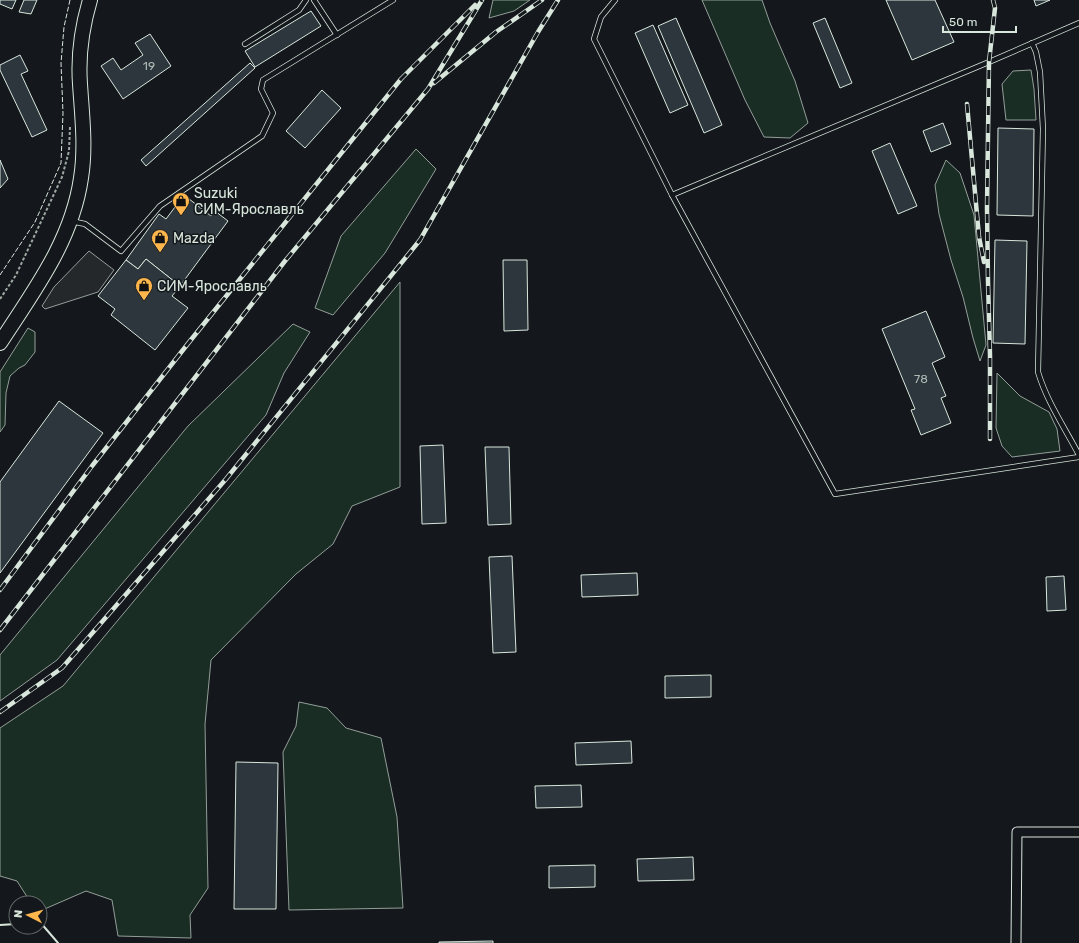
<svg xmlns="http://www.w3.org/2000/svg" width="1079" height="943" viewBox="0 0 1079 943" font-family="Rubik,sans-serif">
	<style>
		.green { fill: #1a2d24; stroke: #939e99 }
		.parking { fill: #24282b; stroke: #939e99 }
		.building { fill: #2c363c; stroke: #d8e6dc }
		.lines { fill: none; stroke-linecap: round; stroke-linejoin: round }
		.lane-casing { stroke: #d8e6dc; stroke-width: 6 }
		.street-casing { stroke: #d8e6dc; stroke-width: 11 }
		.primary-casing { stroke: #d8e6dc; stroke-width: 16 }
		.path { stroke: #9da8a2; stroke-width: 2; stroke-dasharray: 3 2; stroke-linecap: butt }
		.lane { stroke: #14181c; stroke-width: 4.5 }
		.street { stroke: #14181c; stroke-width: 9 }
		.primary { stroke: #14181c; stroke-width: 14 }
		.rail-casing { stroke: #d8e6dc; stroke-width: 4.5 }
		.rail { stroke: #14181c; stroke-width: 3; stroke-dasharray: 9; stroke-linecap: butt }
		.fence { stroke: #d8e6dc; stroke-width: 1; stroke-dasharray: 5 2; stroke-linecap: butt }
		.wall { stroke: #d8e6dc; stroke-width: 2 }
		.labels { text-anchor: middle; stroke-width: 3; stroke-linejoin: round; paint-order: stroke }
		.number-label { font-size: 12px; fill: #adbab4 }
		.poi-label { font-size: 14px; fill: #d8e6dc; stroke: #14181c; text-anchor: start }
	</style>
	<rect width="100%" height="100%" fill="#14181c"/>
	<g class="green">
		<polygon points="493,0 530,0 514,11 489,18"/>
		<polygon points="702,0 762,0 770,23 795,81 808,123 790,138 764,137 745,100"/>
		<polygon points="1031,70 1034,89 1036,120 1006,120 1002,84 1013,71"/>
		<polygon points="416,149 436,169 385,253 333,315 315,308 341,236"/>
		<polygon points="946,160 960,173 974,215 986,345 980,361 973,338 963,297 951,260 939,214 935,185"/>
		<polygon points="400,282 400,487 352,506 333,544 296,574 211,660 205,724 208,888 190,915 191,938 118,936 112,900 86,891 40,911 40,903 31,903 17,881 0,876 0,728 63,686"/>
		<polygon points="293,324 310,332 284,373 266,415 57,660 0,701 0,655 188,426"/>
		<polygon points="28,328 35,332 35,352 25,365 19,368 10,376 6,393 5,425 0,432 0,372"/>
		<polygon points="997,373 1020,396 1049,412 1057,429 1060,451 1012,457 1002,446 996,428"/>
		<polygon points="299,702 327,708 346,728 381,738 397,817 403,908 289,910 283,752 296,726"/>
	</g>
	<polygon class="parking" points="89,251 114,270 98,292 45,309 42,306 54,287"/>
	<g class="building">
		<polygon points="0,0 16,0 12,9 0,4"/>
		<polygon points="24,0 37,0 31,14 19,12"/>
		<polygon points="886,0 935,0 954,42 912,60"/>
		<polygon points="1034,0 1050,0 1036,6"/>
		<polygon points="311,11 321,26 255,67 245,51"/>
		<polygon points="676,18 722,125 704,133 658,26"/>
		<polygon points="825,18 852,83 840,88 813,23"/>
		<polygon points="653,25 688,105 670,113 635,33"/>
		<polygon points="150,34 171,66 123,99 101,66 113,58 121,70 143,55 135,43"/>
		<polygon points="20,55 28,71 21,74 47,130 32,137 0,70 0,65"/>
		<polygon points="250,63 255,68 146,166 141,160"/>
		<polygon points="322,90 341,108 305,148 286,131"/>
		<polygon points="943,123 951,144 931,152 923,131"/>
		<polygon points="998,128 1034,129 1033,216 997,215"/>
		<polygon points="890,143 917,206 898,214 872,151"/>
		<polygon points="0,160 8,179 0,188"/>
		<polygon points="184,195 211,216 215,211 228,221 180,286 146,259 138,269 126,260 159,214 166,219"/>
		<polygon points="995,240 1027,241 1025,344 993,343"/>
		<polygon points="146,259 180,286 172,296 188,308 155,350 111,315 115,309 98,296 126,260 138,269"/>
		<polygon points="503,260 527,260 528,330 504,331"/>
		<polygon points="926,311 945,357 932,363 946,396 941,398 951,423 921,435 911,410 915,409 882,329"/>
		<polygon points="59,401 103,433 0,573 0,482"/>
		<polygon points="443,445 446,523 422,524 420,446"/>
		<polygon points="485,447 509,447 511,524 488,525"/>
		<polygon points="512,556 516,652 493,653 489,557"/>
		<polygon points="637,573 638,595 582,597 581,575"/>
		<polygon points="1064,576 1066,610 1047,611 1046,577"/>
		<polygon points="711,675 711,697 665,698 665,676"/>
		<polygon points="631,741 632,763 576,765 575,743"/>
		<polygon points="236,762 278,763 276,909 234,909"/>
		<polygon points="581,785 582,807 536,808 535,786"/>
		<polygon points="693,857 694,880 638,881 637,859"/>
		<polygon points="595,865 595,887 549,888 549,866"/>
		<polygon points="493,941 493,943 439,943 439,942"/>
	</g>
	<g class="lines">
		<defs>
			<g id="lane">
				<polyline points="314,0 337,35"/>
				<polyline points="615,0 601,17 594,39 672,195 835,494 1079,457"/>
				<path d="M 1032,43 L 1036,52 L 1040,72 L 1043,129 L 1038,372 C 1047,402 1065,428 1079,455"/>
				<polyline points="245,44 299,10 306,0"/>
				<polyline points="672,195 989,62 1079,23"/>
				<polyline points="71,221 85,224 121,251 160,206 262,136 273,113 261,89 263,80 393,0"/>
			</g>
			<polyline id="street" points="1016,943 1017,832 1079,832"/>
			<path id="primary" d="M 0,343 C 33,292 72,241 81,178 C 86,147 82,115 80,84 C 78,56 82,27 90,0"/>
		</defs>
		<use href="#lane" class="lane-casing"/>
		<use href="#street" class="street-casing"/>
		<use href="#primary" class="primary-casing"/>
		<polyline class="path" points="0,299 16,275 62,177 69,151 70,127"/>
		<use href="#lane" class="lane"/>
		<use href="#street" class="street"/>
		<use href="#primary" class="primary"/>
		<defs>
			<g id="rail">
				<polyline points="434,83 496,32 542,0"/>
				<polyline points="967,104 979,237 984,262"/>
				<polyline points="990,439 990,355 988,281 987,208 989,62 995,8 993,0"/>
				<polyline points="0,590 92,466 190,341 401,79 475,5"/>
				<polyline points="0,630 285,261 428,89 482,0"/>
				<polyline points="0,712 62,668 226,479 420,240 538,32 558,0"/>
			</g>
		</defs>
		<use href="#rail" class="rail-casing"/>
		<use href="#rail" class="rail"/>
		<polyline class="fence" points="0,275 35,222 61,163 63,113 61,63 64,27 70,0"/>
		<g class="wall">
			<polyline points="40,922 58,943"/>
			<polyline points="0,925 16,924"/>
		</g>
	</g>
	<defs>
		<symbol id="shop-pin" viewBox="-11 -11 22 30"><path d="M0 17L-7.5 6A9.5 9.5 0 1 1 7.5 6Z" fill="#ffb74d" stroke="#14181c"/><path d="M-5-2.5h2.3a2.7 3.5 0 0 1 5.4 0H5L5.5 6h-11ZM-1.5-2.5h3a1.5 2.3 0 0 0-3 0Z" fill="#111"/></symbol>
	</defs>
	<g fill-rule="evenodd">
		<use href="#shop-pin" x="171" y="191" width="20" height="27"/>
		<use href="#shop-pin" x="150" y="228" width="20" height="27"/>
		<use href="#shop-pin" x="134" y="276" width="20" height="27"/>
	</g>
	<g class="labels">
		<g class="number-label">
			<text x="149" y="70">19</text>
			<text x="921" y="383">78</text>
		</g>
		<g class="poi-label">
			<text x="194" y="198">Suzuki<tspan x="194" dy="16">СИМ-Ярославль</tspan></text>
			<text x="173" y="243">Mazda</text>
			<text x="157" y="291">СИМ-Ярославль</text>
		</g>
	</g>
	<g transform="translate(28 915) rotate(276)"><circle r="19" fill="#14181c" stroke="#626a69"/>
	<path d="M0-3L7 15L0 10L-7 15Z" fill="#ffb74d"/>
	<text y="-6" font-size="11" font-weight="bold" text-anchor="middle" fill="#d8e6dc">N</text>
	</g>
	<path d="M943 26v6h73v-6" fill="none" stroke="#d8e6dc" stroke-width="2"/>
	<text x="949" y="26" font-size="12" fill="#d8e6dc" stroke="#14181c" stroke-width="3" paint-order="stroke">50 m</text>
</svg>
